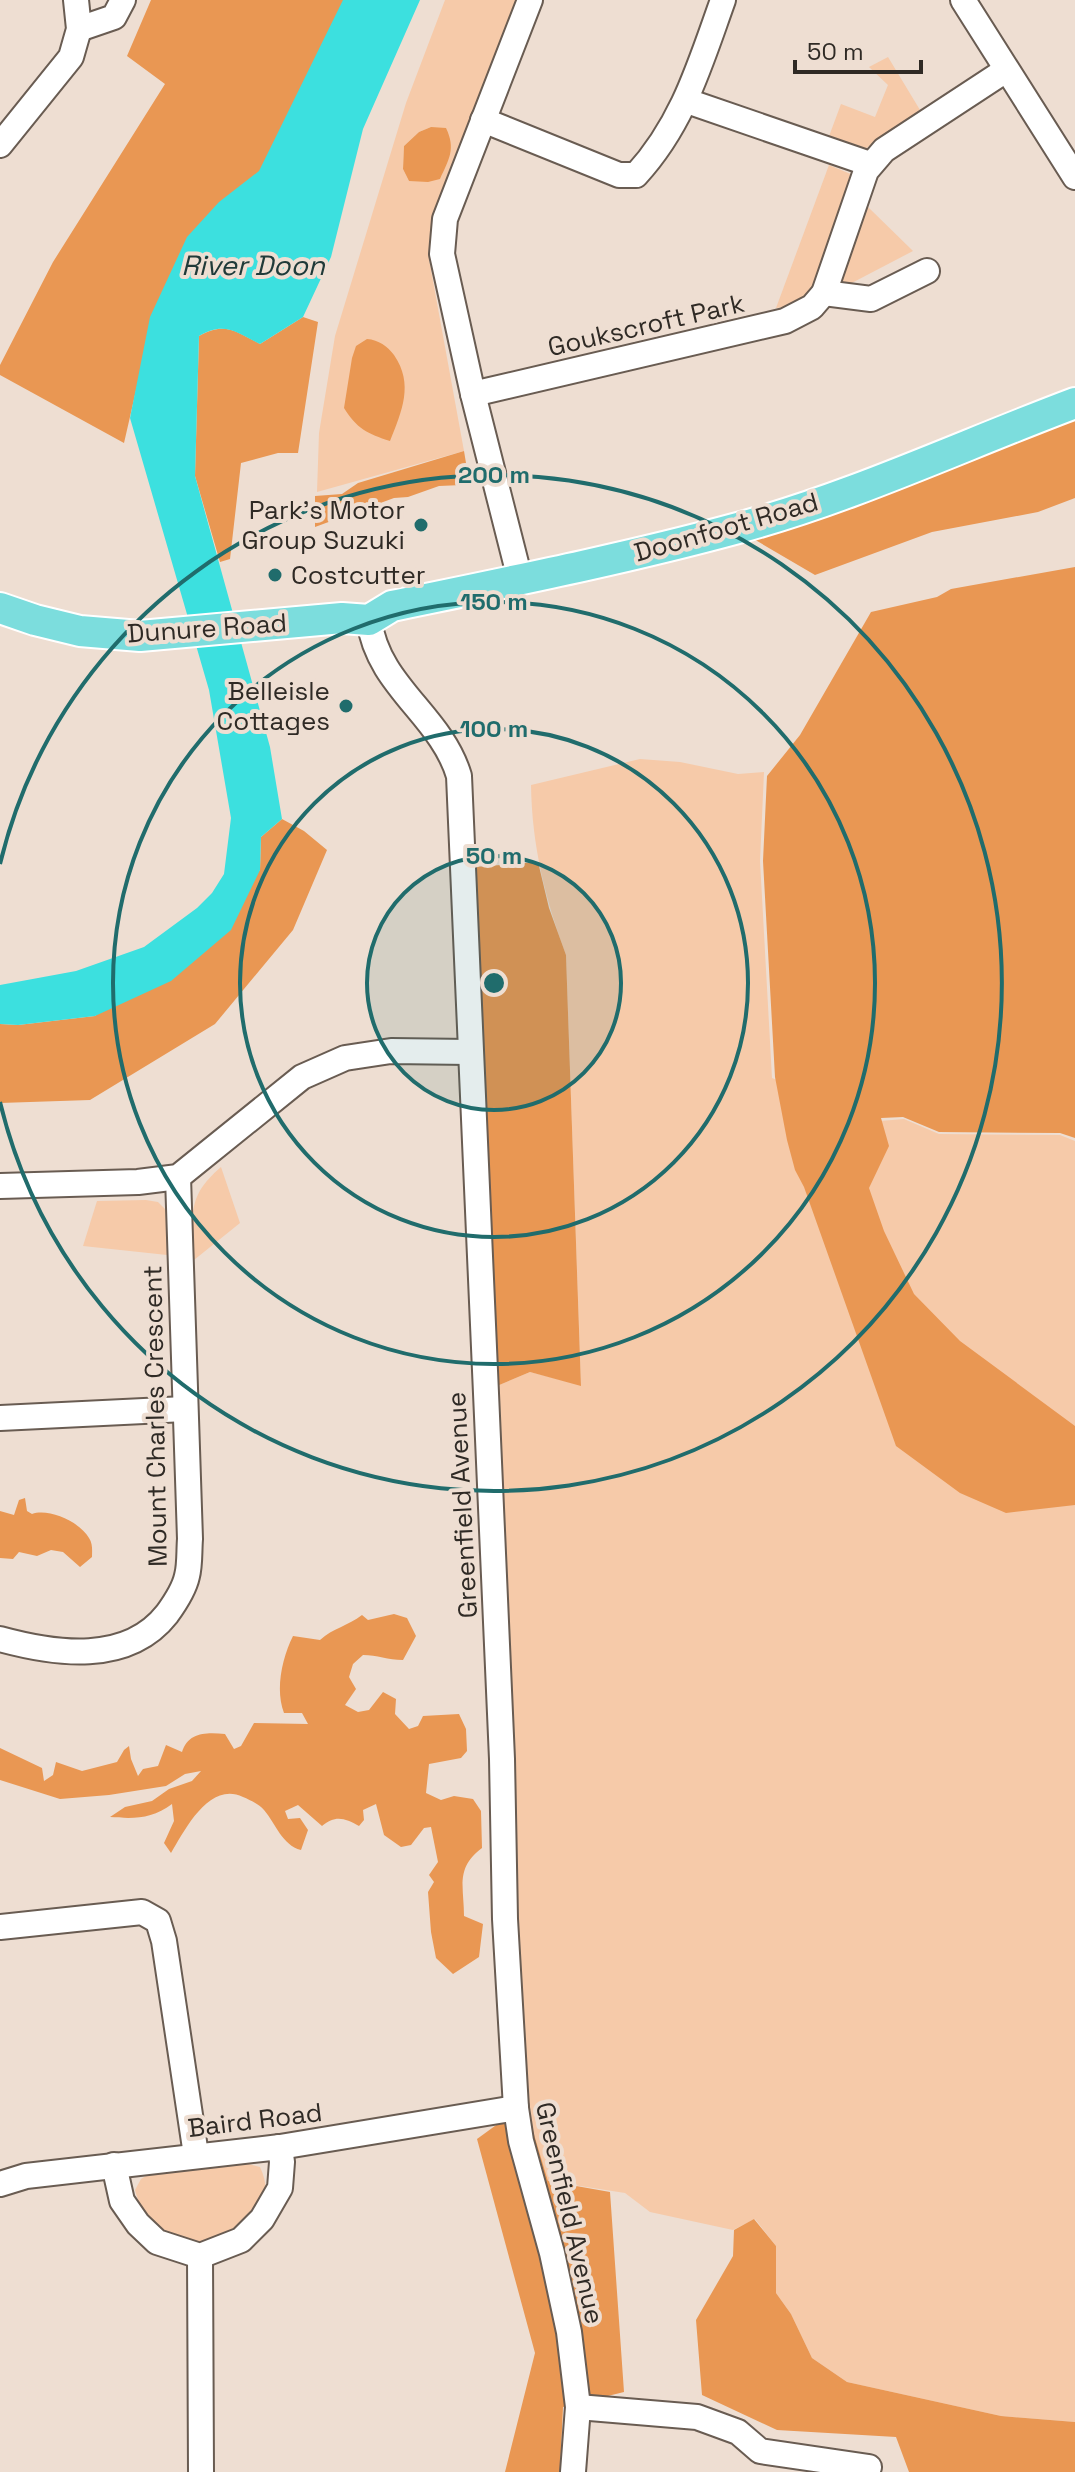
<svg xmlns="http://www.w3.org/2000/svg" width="1075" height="2472" viewBox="0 0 1075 2472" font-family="'Space Grotesk',sans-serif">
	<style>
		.green { fill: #f6caa9; fill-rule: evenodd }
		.forest { fill: #e99753 }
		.water { fill: #3ce0df }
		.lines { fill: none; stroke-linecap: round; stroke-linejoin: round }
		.minor-casing { stroke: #695c52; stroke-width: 28 }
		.major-casing { stroke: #fff; stroke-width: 34 }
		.minor { stroke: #fff; stroke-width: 24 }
		.major { stroke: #7cdddd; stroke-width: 30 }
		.ring { fill: none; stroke: #206c6c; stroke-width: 4 }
		.poi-dot { fill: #206c6c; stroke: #eeded2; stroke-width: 3 }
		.labels { text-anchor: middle; stroke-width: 8; stroke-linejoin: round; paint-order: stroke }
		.street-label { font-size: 26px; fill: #2f2a25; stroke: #eeded2 }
		.poi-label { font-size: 26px; fill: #2f2a25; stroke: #eeded2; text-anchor: end }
		.water-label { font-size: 28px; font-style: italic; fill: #203a39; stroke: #eeded2 }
		.centre { fill: #206c6c; stroke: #eeded2; stroke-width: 4 }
		.ring-label { font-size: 24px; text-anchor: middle; font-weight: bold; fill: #206c6c; stroke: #eeded2; stroke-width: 8; stroke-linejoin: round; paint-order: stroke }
	</style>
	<rect width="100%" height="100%" fill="#eeded2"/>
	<g class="green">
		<path d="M 445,0 L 520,0 L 433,223 L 429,259 L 464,451 L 317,492 L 319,433 L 335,336 L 406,103 ZM 431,127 L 409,181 L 403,169 L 404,146 L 419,132 Z"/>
		<polygon points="888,57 920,110 865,149 828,139 841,104 875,117 888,85 869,67"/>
		<polygon points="829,165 853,175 813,286 795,306 776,308"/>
		<polygon points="868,207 913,251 846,286 838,278"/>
		<path d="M 640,759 L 680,762 L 738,774 L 764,772 L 760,861 L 772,1078 L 880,1121 L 904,1119 L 939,1134 L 1060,1135 L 1075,1141 L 1075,2422 L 1001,2416 L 847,2382 L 812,2358 L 791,2314 L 776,2293 L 776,2246 L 755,2219 L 733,2230 L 650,2212 L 625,2193 L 548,2181 L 525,2104 L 485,1391 L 530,1372 L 581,1385 L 566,955 C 545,898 532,846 531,785 Z"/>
		<path d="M 221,1167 L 240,1223 L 194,1260 C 194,1216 184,1199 221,1167 Z"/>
		<polygon points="146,1200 158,1202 167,1211 167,1255 83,1246 97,1201"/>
		<path d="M 245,2163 L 260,2167 C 275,2199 258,2216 232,2233 C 228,2236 221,2243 216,2244 C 207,2246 194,2243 185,2240 C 155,2230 144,2222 135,2190 L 141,2179 L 152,2172 Z"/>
	</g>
	<g class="forest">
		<polygon points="151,0 344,0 296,156 143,360 124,443 0,375 0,365 53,262 165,84 127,56"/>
		<path d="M 431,127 L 446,128 C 456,149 449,159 440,179 L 428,182 L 409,181 L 403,169 L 404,146 L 419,132 Z"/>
		<path d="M 303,317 L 318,322 L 298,453 L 278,453 L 241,463 L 230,559 L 220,562 L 195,476 L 199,336 C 225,321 237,332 260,344 Z"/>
		<path d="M 367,339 C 379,340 387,346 394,355 C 414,384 402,411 390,441 C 368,434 356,428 344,408 L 352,358 L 356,346 Z"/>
		<polygon points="1075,412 1075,498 1038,512 932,532 815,575 740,531"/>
		<polygon points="464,451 468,475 462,485 439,486 408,497 394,498 315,527 315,496 342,494 358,483"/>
		<polygon points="1075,567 1075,1138 1060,1133 939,1132 903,1117 881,1118 889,1146 869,1188 884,1231 914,1294 960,1341 1075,1426 1075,1505 1006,1513 960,1493 896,1446 804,1187 795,1170 787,1140 775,1077 763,861 767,776 800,735 871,612 937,597 951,589"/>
		<polygon points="282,819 304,831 327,850 293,930 215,1024 90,1100 0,1103 0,1024 18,1025 95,1016 260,870 261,837"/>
		<polygon points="538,862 549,908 566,955 581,1386 530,1372 485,1391 462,868"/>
		<path d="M 25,1498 L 27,1511 L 32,1514 C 49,1508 80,1522 89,1538 C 93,1544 92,1551 92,1557 L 80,1567 L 63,1552 L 51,1550 L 37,1556 L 19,1552 L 13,1559 L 0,1558 L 0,1511 L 14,1515 L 19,1500 Z"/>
		<path d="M 394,1614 L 407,1618 L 416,1636 L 403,1660 C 388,1660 377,1655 363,1655 L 353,1664 L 349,1677 L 356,1689 L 345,1705 L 358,1712 L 369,1710 L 383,1692 L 396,1699 L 395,1714 L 409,1729 L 418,1726 L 423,1716 L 459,1714 L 466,1729 L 467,1751 L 461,1758 L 429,1764 L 426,1793 L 441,1800 L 454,1796 L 473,1799 L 481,1811 L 482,1848 C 455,1868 464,1887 464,1916 L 483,1924 L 479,1957 L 453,1974 L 436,1958 L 431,1932 L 428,1892 L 434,1882 L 429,1875 L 438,1862 L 431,1827 L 424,1828 L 411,1845 L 401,1847 L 384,1835 L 376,1804 L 363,1810 L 364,1820 L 359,1826 C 345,1818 335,1815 322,1826 L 298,1805 L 285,1811 L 288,1819 L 300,1818 L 308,1830 L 301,1850 C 282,1845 276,1824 264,1810 C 259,1804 250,1800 243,1797 C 209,1781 185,1830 171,1853 L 164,1843 L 174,1821 L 172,1804 C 152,1819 134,1819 110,1817 L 125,1807 L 152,1801 L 169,1789 L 192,1781 L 201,1771 L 185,1774 L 166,1786 L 109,1795 L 60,1799 L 0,1780 L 0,1748 L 42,1768 L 44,1781 L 53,1775 L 56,1762 L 82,1771 L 117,1762 L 124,1750 L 129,1746 L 131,1759 L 138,1776 L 143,1769 L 158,1766 L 166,1745 L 182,1752 C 188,1732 207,1732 225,1734 L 234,1749 L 241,1746 L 254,1723 L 308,1724 L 302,1713 L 284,1713 C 275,1690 282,1658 293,1636 L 320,1640 C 333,1628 348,1626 362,1615 L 368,1620 Z"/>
		<polygon points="525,2104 548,2181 610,2192 624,2392 563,2407 560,2472 505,2472 535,2353 477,2139"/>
		<polygon points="754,2219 776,2246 776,2293 791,2314 812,2358 847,2382 1001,2416 1075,2422 1075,2472 909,2472 896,2437 777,2430 702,2395 696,2320 733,2256 734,2230"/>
	</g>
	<path class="water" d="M 343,0 L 420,0 L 363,129 L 331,257 L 303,317 L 260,344 C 236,332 224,321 199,336 L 195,476 L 270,747 L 282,819 L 261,837 L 260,870 L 231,930 L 171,981 L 95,1016 L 18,1025 L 0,1024 L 0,985 L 76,971 L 144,947 L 197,908 L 212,893 L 224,874 L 231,818 L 209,690 L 130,418 L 150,317 L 187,237 L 219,202 L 259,171 Z"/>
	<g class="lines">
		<defs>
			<g id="minor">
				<polyline points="963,0 1075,177"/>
				<polyline points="79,29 114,17 123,0"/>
				<polyline points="687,101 870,164"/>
				<path d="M 483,120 L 619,175 L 636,175 C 683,124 700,64 723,0"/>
				<polyline points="0,145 71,57 79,29 76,0"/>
				<polyline points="824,293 871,299 927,271"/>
				<polyline points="473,394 785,321 812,307 824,293 866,171 884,150 1006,70"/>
				<polyline points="520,579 473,394 442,254 445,219 530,0"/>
				<path d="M 369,620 C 378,687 441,715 459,776 L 502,1759 L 505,1919 L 516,2108 L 521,2141 L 552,2253 L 569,2332 L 578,2407 L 573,2472"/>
				<polyline points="0,1186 138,1182 178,1177 302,1077 345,1058 391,1051 470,1052"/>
				<polyline points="0,1418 185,1409"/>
				<path d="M 0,1639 C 55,1654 127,1665 167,1614 C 175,1603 184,1590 187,1576 C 190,1565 189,1551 190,1539 L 178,1177"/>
				<polyline points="0,1927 142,1912 158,1921 164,1941 196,2155"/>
				<polyline points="114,2165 122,2201 138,2224 157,2242 200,2256 241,2240 262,2219 280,2188 282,2162 280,2147"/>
				<polyline points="0,2184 26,2176 280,2147 516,2108"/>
				<polyline points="200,2256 201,2472"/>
				<polyline points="578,2407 697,2417 738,2432 760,2451 869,2467"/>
			</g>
			<path id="major" d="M 0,608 L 35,620 L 80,631 L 140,636 L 342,618 L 369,620 L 392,606 C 508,582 624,559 738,528 C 853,497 963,445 1075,403"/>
		</defs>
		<use href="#minor" class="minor-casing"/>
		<use href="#major" class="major-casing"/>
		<use href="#minor" class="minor"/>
		<use href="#major" class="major"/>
	</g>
	<circle cx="494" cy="983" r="127" fill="#206c6c" fill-opacity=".12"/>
	<g class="ring">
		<circle cx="494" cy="983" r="127"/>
		<circle cx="494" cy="983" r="254"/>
		<circle cx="494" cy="983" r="381"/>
		<path d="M0 864A508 508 0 1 1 0 1102"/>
	</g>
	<g class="poi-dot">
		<circle cx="421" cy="525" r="8"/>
		<circle cx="275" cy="575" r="8"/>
		<circle cx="346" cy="706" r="8"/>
	</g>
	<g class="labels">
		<g class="street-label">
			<text transform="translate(646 325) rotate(-13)" y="9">Goukscroft Park</text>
			<text transform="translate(726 527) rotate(-16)" y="9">Doonfoot Road</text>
			<text transform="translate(207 628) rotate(-4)" y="9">Dunure Road</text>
			<text transform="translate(155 1416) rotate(-91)" y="9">Mount Charles Crescent</text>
			<text transform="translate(462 1505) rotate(-93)" y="9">Greenfield Avenue</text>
			<text transform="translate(255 2120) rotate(-7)" y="9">Baird Road</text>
			<text transform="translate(570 2213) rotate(77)" y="9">Greenfield Avenue</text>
		</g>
		<g class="poi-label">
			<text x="405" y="519">Park's Motor<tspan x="405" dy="30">Group Suzuki</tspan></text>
			<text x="291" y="584" text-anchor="start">Costcutter</text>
			<text x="330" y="700">Belleisle<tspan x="330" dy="30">Cottages</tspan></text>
		</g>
		<g class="water-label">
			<text x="253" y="275">River Doon</text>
		</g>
	</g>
	<circle cx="494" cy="983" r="12" class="centre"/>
	<g class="ring-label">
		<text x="494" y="483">200 m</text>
		<text x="494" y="610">150 m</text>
		<text x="494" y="737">100 m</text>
		<text x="494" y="864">50 m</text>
	</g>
	<path d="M795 60v12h126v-12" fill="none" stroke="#2f2a25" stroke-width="4"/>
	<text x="807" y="60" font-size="24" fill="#2f2a25" stroke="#eeded2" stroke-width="6" paint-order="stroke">50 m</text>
</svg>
